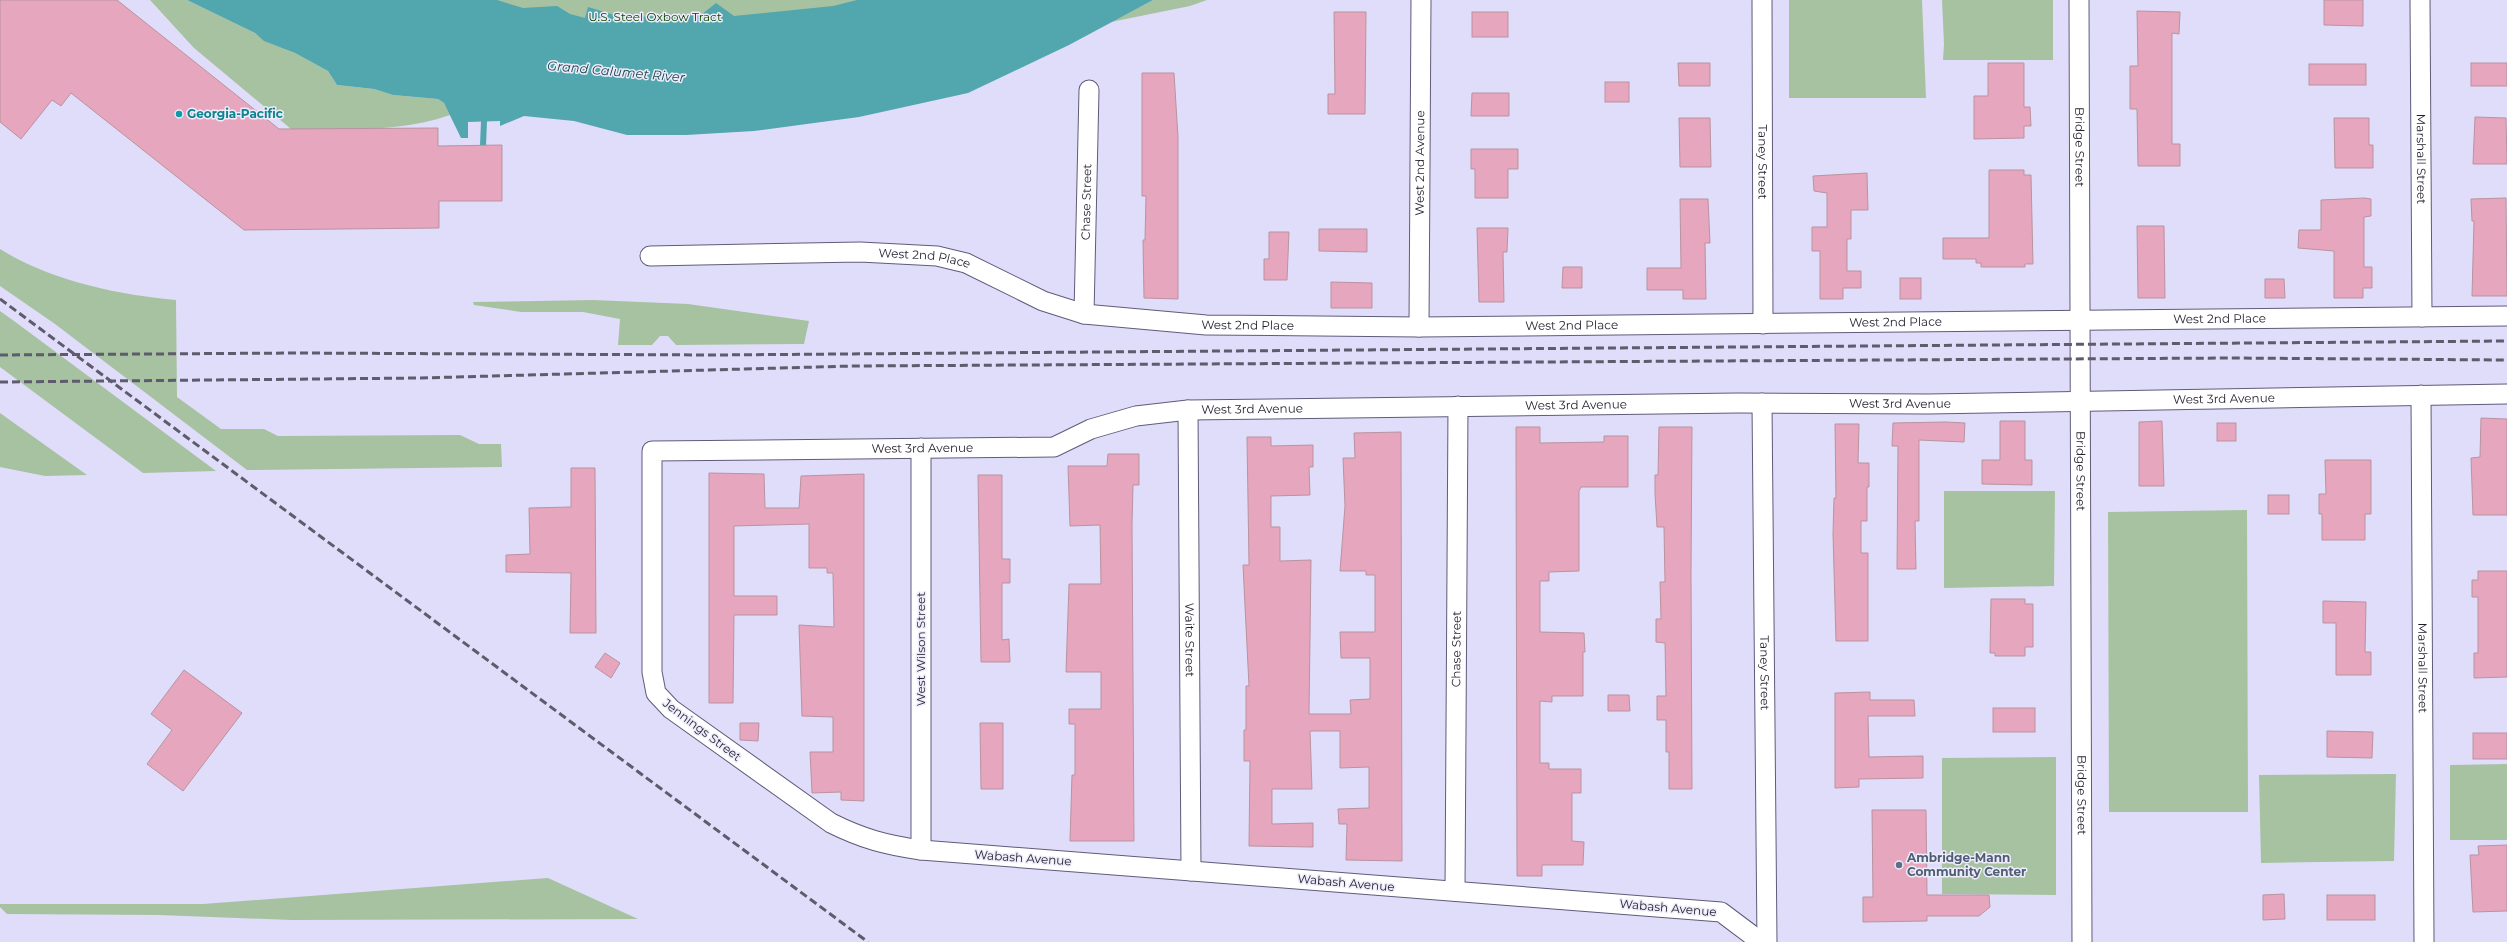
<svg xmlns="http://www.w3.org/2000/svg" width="2507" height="942" viewBox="0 0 2507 942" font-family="Montserrat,sans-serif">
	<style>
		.green { fill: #a6c2a0 }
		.water { fill: #52a6ad }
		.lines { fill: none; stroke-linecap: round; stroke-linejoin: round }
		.stream { stroke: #52a6ad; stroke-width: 6 }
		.building { fill: #e6a6bd; stroke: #b993a1 }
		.minor-casing { stroke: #5f5b7a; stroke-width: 21 }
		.minor { stroke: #fff; stroke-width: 19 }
		.rail { stroke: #5e5b6d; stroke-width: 3; stroke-dasharray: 8 4; stroke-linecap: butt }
		.culture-dot { fill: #0f9aa8; stroke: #eeecfb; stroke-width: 1.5 }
		.service-dot { fill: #5c6f8a; stroke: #eeecfb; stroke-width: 1.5 }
		.labels { text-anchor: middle; stroke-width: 3; stroke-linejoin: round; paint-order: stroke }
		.park-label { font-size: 12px; fill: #114600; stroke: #eeecfb }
		.culture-label { font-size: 12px; font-weight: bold; fill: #0d838f; stroke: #eeecfb; text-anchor: start }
		.street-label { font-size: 12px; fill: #201e2b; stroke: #eeecfb }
		.service-label { font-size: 12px; font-weight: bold; fill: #4e5e75; stroke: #eeecfb; text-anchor: start }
		.water-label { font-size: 13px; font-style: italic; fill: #1f464a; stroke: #eeecfb }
	</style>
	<rect width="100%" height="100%" fill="#e0ddfa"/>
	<g class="green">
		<path d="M 150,0 L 187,0 L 255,33 L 265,41 L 295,53 L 328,71 L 337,85 L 374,89 L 393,95 L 438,99 L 444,103 L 450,115 C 399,133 344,129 291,129 L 194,48 Z"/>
		<polygon points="422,0 888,0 663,34"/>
		<polygon points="1153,0 1207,0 1190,6 1111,22"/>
		<polygon points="1789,0 1922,0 1926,98 1789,98"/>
		<polygon points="1942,0 2053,0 2053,60 1943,60 1944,44"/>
		<path d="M 0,249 C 49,280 118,295 176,300 L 177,397 L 221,429 L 264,429 L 278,436 L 460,435 L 479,444 L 501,444 L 502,467 L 247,470 L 55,324 L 0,286 Z"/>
		<polygon points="593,300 688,304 809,321 804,344 676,345 668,336 660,336 652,345 618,345 620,319 583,312 521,312 474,305 473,302"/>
		<polygon points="0,311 14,321 216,471 143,473 0,367"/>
		<polygon points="0,413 87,475 45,476 0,467"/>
		<polygon points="1944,491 2055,491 2054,586 1944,588"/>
		<polygon points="2247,510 2248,812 2109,812 2108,512"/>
		<polygon points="2056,757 2056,895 1942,894 1942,758"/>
		<polygon points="2507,764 2507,840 2450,840 2450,765"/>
		<polygon points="2396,774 2394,861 2261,863 2259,775"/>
		<polygon points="548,878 638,919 292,920 159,915 7,914 0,907 0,904 203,904"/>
	</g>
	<polygon class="water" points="187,0 497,0 523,8 557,6 570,14 585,18 588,7 621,17 701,15 716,3 734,16 833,6 857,0 1153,0 1069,45 968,93 859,117 754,131 686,135 627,135 574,121 524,116 500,126 500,121 468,122 468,138 461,138 444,103 438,99 393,95 374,89 337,85 328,71 295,53 264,41 255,33"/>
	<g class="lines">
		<polyline class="stream" points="483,146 484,121"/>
	</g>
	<g class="building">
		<polygon points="0,0 117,0 279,129 438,128 438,146 502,145 502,201 439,201 439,228 244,230 71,93 61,106 52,100 21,139 0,122"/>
		<polygon points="2324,0 2363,0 2363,26 2324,25"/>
		<polygon points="2137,11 2180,12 2179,34 2172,33 2172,144 2180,144 2180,166 2138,166 2137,109 2130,109 2130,66 2138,66"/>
		<polygon points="1334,12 1366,12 1365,114 1328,114 1328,94 1335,94"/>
		<rect x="1472" y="12" width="36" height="25"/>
		<polygon points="1678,63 1710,63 1710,86 1679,86"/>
		<polygon points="1988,63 2024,63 2024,107 2030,107 2031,126 2024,126 2024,138 1974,139 1974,96 1988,96"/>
		<rect x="2471" y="63" width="36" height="23"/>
		<rect x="2309" y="64" width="57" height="21"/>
		<polygon points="1142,73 1174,73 1178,137 1178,299 1144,298 1143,240 1145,240 1146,196 1142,196"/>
		<rect x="1605" y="82" width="24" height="20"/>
		<polygon points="1472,93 1509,93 1509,116 1471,116"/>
		<polygon points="2475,117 2506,118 2507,164 2473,164"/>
		<polygon points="1679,118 1710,118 1711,167 1680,167"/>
		<polygon points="2334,118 2369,118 2369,145 2373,145 2373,168 2335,168"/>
		<polygon points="1471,149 1518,149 1518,169 1508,169 1508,198 1475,198 1475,169 1471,169"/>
		<polygon points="1989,170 2024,170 2024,175 2031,175 2033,264 2025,264 2025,267 1981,267 1981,263 1976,263 1976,259 1943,259 1943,238 1989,238"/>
		<polygon points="1867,173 1868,210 1851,210 1851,239 1847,239 1847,271 1861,271 1861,288 1843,288 1843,299 1820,299 1820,251 1812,251 1812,227 1827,227 1827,193 1814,191 1813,176"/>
		<polygon points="2364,198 2371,199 2371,216 2364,217 2364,267 2372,267 2372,288 2363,288 2363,298 2334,298 2334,251 2298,248 2299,230 2321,230 2321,200"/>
		<polygon points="2506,198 2507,296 2472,296 2474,221 2472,221 2471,199"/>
		<polygon points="1680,199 1708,199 1710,243 1705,243 1706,299 1683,299 1683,290 1647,290 1647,268 1681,268"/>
		<polygon points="2137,226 2164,226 2165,298 2138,298"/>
		<polygon points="1477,228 1508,228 1507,252 1503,252 1504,302 1479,302"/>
		<polygon points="1319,229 1367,229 1367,252 1319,251"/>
		<polygon points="1269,232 1289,232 1287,280 1264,280 1264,259 1269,259"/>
		<polygon points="1563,267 1582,267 1582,288 1562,288"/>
		<rect x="1900" y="278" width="21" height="21"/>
		<polygon points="2265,279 2284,279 2285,298 2265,298"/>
		<polygon points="1331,282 1372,283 1372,308 1331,308"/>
		<polygon points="2481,418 2507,419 2507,515 2473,515 2471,458 2480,457"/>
		<polygon points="2000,421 2025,421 2025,460 2032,460 2032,485 1982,484 1982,460 2000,460"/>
		<polygon points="2162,421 2164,486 2139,486 2139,422"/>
		<polygon points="1945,422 1965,423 1964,442 1919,440 1919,521 1915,521 1916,569 1897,569 1898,446 1892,446 1893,423"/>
		<rect x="2217" y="423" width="19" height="18"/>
		<polygon points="1835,424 1859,424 1858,463 1869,463 1869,487 1867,487 1867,521 1861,521 1861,553 1868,553 1868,641 1836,641 1833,534 1834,498 1836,498"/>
		<polygon points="1516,427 1540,427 1540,443 1604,442 1604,436 1628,436 1628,487 1581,487 1579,491 1579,571 1549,572 1549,581 1540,581 1540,632 1584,633 1585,652 1583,652 1583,696 1552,696 1552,702 1540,701 1540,763 1549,763 1549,769 1581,769 1581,793 1572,793 1572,841 1584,842 1583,865 1542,865 1542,876 1517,876"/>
		<polygon points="1659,427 1692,427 1691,573 1692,789 1669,789 1669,752 1666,752 1666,720 1657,720 1657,696 1666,696 1665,643 1656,642 1656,619 1661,619 1660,582 1665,582 1664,527 1657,527 1655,493 1655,475 1658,475"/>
		<polygon points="1401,432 1402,861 1346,860 1347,824 1339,824 1338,809 1369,808 1369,767 1340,768 1340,731 1310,731 1312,789 1272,789 1272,824 1313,823 1313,847 1249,846 1250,761 1244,761 1244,730 1246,730 1246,686 1249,686 1243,565 1249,565 1247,437 1271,437 1271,446 1313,445 1313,467 1309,467 1310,495 1271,496 1271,527 1280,527 1280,561 1311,560 1309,714 1351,714 1350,700 1370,699 1370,658 1341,658 1340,632 1375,632 1375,575 1366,575 1366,571 1340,571 1345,506 1343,458 1355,458 1354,433"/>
		<polygon points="1108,454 1139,454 1139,485 1133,485 1132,525 1134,841 1070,841 1072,775 1075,775 1075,724 1069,724 1069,709 1101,709 1101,672 1066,672 1069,584 1101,584 1100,525 1070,526 1068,466 1107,466"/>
		<polygon points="2325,460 2371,460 2371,514 2365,514 2365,540 2322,540 2322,514 2319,514 2319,494 2326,494"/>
		<polygon points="571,468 595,468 596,633 570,633 571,573 506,572 506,555 530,554 529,508 571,507"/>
		<polygon points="709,473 764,474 765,508 799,508 801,476 864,474 864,801 841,800 841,792 812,793 810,752 833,752 833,717 802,716 799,625 834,627 833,573 827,573 827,568 809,568 809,524 734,526 734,596 777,596 777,615 734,615 733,703 709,703"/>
		<polygon points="978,475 1002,475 1002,559 1010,559 1010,583 1002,583 1002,640 1009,639 1010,662 981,662"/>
		<rect x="2268" y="495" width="21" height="19"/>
		<polygon points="2478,571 2507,571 2507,677 2474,678 2474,653 2478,653 2478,597 2472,597 2472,580 2478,580"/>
		<polygon points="1991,599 2025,599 2025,604 2033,604 2033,647 2025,647 2025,656 1995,656 1995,653 1990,653"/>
		<polygon points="2323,601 2366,602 2365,652 2371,652 2371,675 2336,675 2336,623 2323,623"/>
		<polygon points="605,653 620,663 611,678 595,667"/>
		<polygon points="184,670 242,713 183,791 147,764 172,730 151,714"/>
		<polygon points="1870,692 1870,700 1914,700 1915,716 1868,716 1869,757 1923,756 1923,778 1859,779 1859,787 1835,788 1835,693"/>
		<polygon points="1608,695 1629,695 1630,711 1608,711"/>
		<rect x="1993" y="708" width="42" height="24"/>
		<polygon points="740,723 759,723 758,741 740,740"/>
		<polygon points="980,723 1003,723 1003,789 981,789"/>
		<polygon points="2327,731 2373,732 2372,758 2327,757"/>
		<rect x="2473" y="733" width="34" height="26"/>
		<polygon points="1872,810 1926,810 1927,895 1989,895 1990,907 1979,916 1927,916 1927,921 1863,922 1863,897 1873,897"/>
		<polygon points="2507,845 2507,911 2473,912 2470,855 2479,855 2478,846"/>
		<polygon points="2284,894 2285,919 2263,920 2263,895"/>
		<rect x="2327" y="895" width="48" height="25"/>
	</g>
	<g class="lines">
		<defs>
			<g id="minor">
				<path id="s1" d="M 1762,0 L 1763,324"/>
				<path id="s2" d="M 2079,0 L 2082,942"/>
				<path id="s3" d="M 2420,0 L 2422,317"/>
				<path id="s4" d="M 650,256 L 860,252 L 937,256 L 966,263 L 1043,301 L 1084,314 L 1206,325 L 1419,327 L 2507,316"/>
				<path id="s5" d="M 1084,314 L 1089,90"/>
				<path id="s6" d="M 1419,327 L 1421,0"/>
				<path id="s7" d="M 2421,395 L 2424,942"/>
				<path id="s8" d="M 1762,403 L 1767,942"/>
				<path id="s9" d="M 1188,410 L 1191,871"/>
				<polyline points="921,850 921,448"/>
				<path id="s10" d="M 1455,891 L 1458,406"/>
				<path id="s11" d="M 1761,942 L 1721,912 L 921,850 C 886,845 863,839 831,823 L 671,709 L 656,693 L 652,672 L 652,451 L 1054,447 L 1091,429 L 1136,416 L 1188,410 L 1738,403 L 1928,404 L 2507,394"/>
			</g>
		</defs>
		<use href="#minor" class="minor-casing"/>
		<use href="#minor" class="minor"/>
		<g class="rail">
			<polyline points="0,299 868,942"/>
			<polyline points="0,355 295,353 713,355 2507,341"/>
			<polyline points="0,382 421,378 853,366 2231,358 2507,360"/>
		</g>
	</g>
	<circle class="culture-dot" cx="179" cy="114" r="4"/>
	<circle class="service-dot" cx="1899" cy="865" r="4"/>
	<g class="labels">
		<g class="park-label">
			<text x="655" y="21">U.S. Steel Oxbow Tract</text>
		</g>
		<g class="culture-label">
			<text x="187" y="118">Georgia-Pacific</text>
		</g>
		<g class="street-label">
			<text dy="4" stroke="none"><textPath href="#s2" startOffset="147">Bridge Street</textPath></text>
			<text dy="4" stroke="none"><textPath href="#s3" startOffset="159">Marshall Street</textPath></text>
			<text dy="4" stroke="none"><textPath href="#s1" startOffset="162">Taney Street</textPath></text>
			<text dy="4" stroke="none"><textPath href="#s6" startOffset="164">West 2nd Avenue</textPath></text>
			<text dy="4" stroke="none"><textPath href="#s5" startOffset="112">Chase Street</textPath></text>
			<text dy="4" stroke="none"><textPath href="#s4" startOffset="275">West 2nd Place</textPath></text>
			<text dy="4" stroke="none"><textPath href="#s4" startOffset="1582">West 2nd Place</textPath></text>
			<text dy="4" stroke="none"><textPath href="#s4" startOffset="1258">West 2nd Place</textPath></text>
			<text dy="4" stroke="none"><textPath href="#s4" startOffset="610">West 2nd Place</textPath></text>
			<text dy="4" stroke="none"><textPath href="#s4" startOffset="934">West 2nd Place</textPath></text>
			<text dy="4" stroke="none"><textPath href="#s11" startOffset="2986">West 3rd Avenue</textPath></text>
			<text dy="4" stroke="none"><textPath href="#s11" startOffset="2662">West 3rd Avenue</textPath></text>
			<text dy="4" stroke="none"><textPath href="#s11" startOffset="2338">West 3rd Avenue</textPath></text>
			<text dy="4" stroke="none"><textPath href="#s11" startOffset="2014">West 3rd Avenue</textPath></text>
			<text dy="4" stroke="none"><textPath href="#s11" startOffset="1678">West 3rd Avenue</textPath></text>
			<text dy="4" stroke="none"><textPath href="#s2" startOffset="471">Bridge Street</textPath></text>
			<text dy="4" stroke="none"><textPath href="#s9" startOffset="230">Waite Street</textPath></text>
			<text transform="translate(921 649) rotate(-90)" y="4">West Wilson Street</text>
			<text dy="4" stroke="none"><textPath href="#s10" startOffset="242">Chase Street</textPath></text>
			<text dy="4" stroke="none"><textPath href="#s7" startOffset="273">Marshall Street</textPath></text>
			<text dy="4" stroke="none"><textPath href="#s8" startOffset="270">Taney Street</textPath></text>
			<text transform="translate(702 730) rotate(37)" y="4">Jennings Street</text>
			<text dy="4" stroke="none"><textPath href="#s2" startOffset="795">Bridge Street</textPath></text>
			<text transform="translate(1023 858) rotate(4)" y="4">Wabash Avenue</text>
			<text transform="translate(1346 883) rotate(5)" y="4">Wabash Avenue</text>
			<text transform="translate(1668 908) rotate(5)" y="4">Wabash Avenue</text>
		</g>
		<g class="service-label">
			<text x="1907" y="862">Ambridge-Mann<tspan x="1907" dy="14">Community Center</tspan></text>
		</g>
		<g class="water-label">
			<text transform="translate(616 71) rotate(5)" y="5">Grand Calumet River</text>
		</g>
	</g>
</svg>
